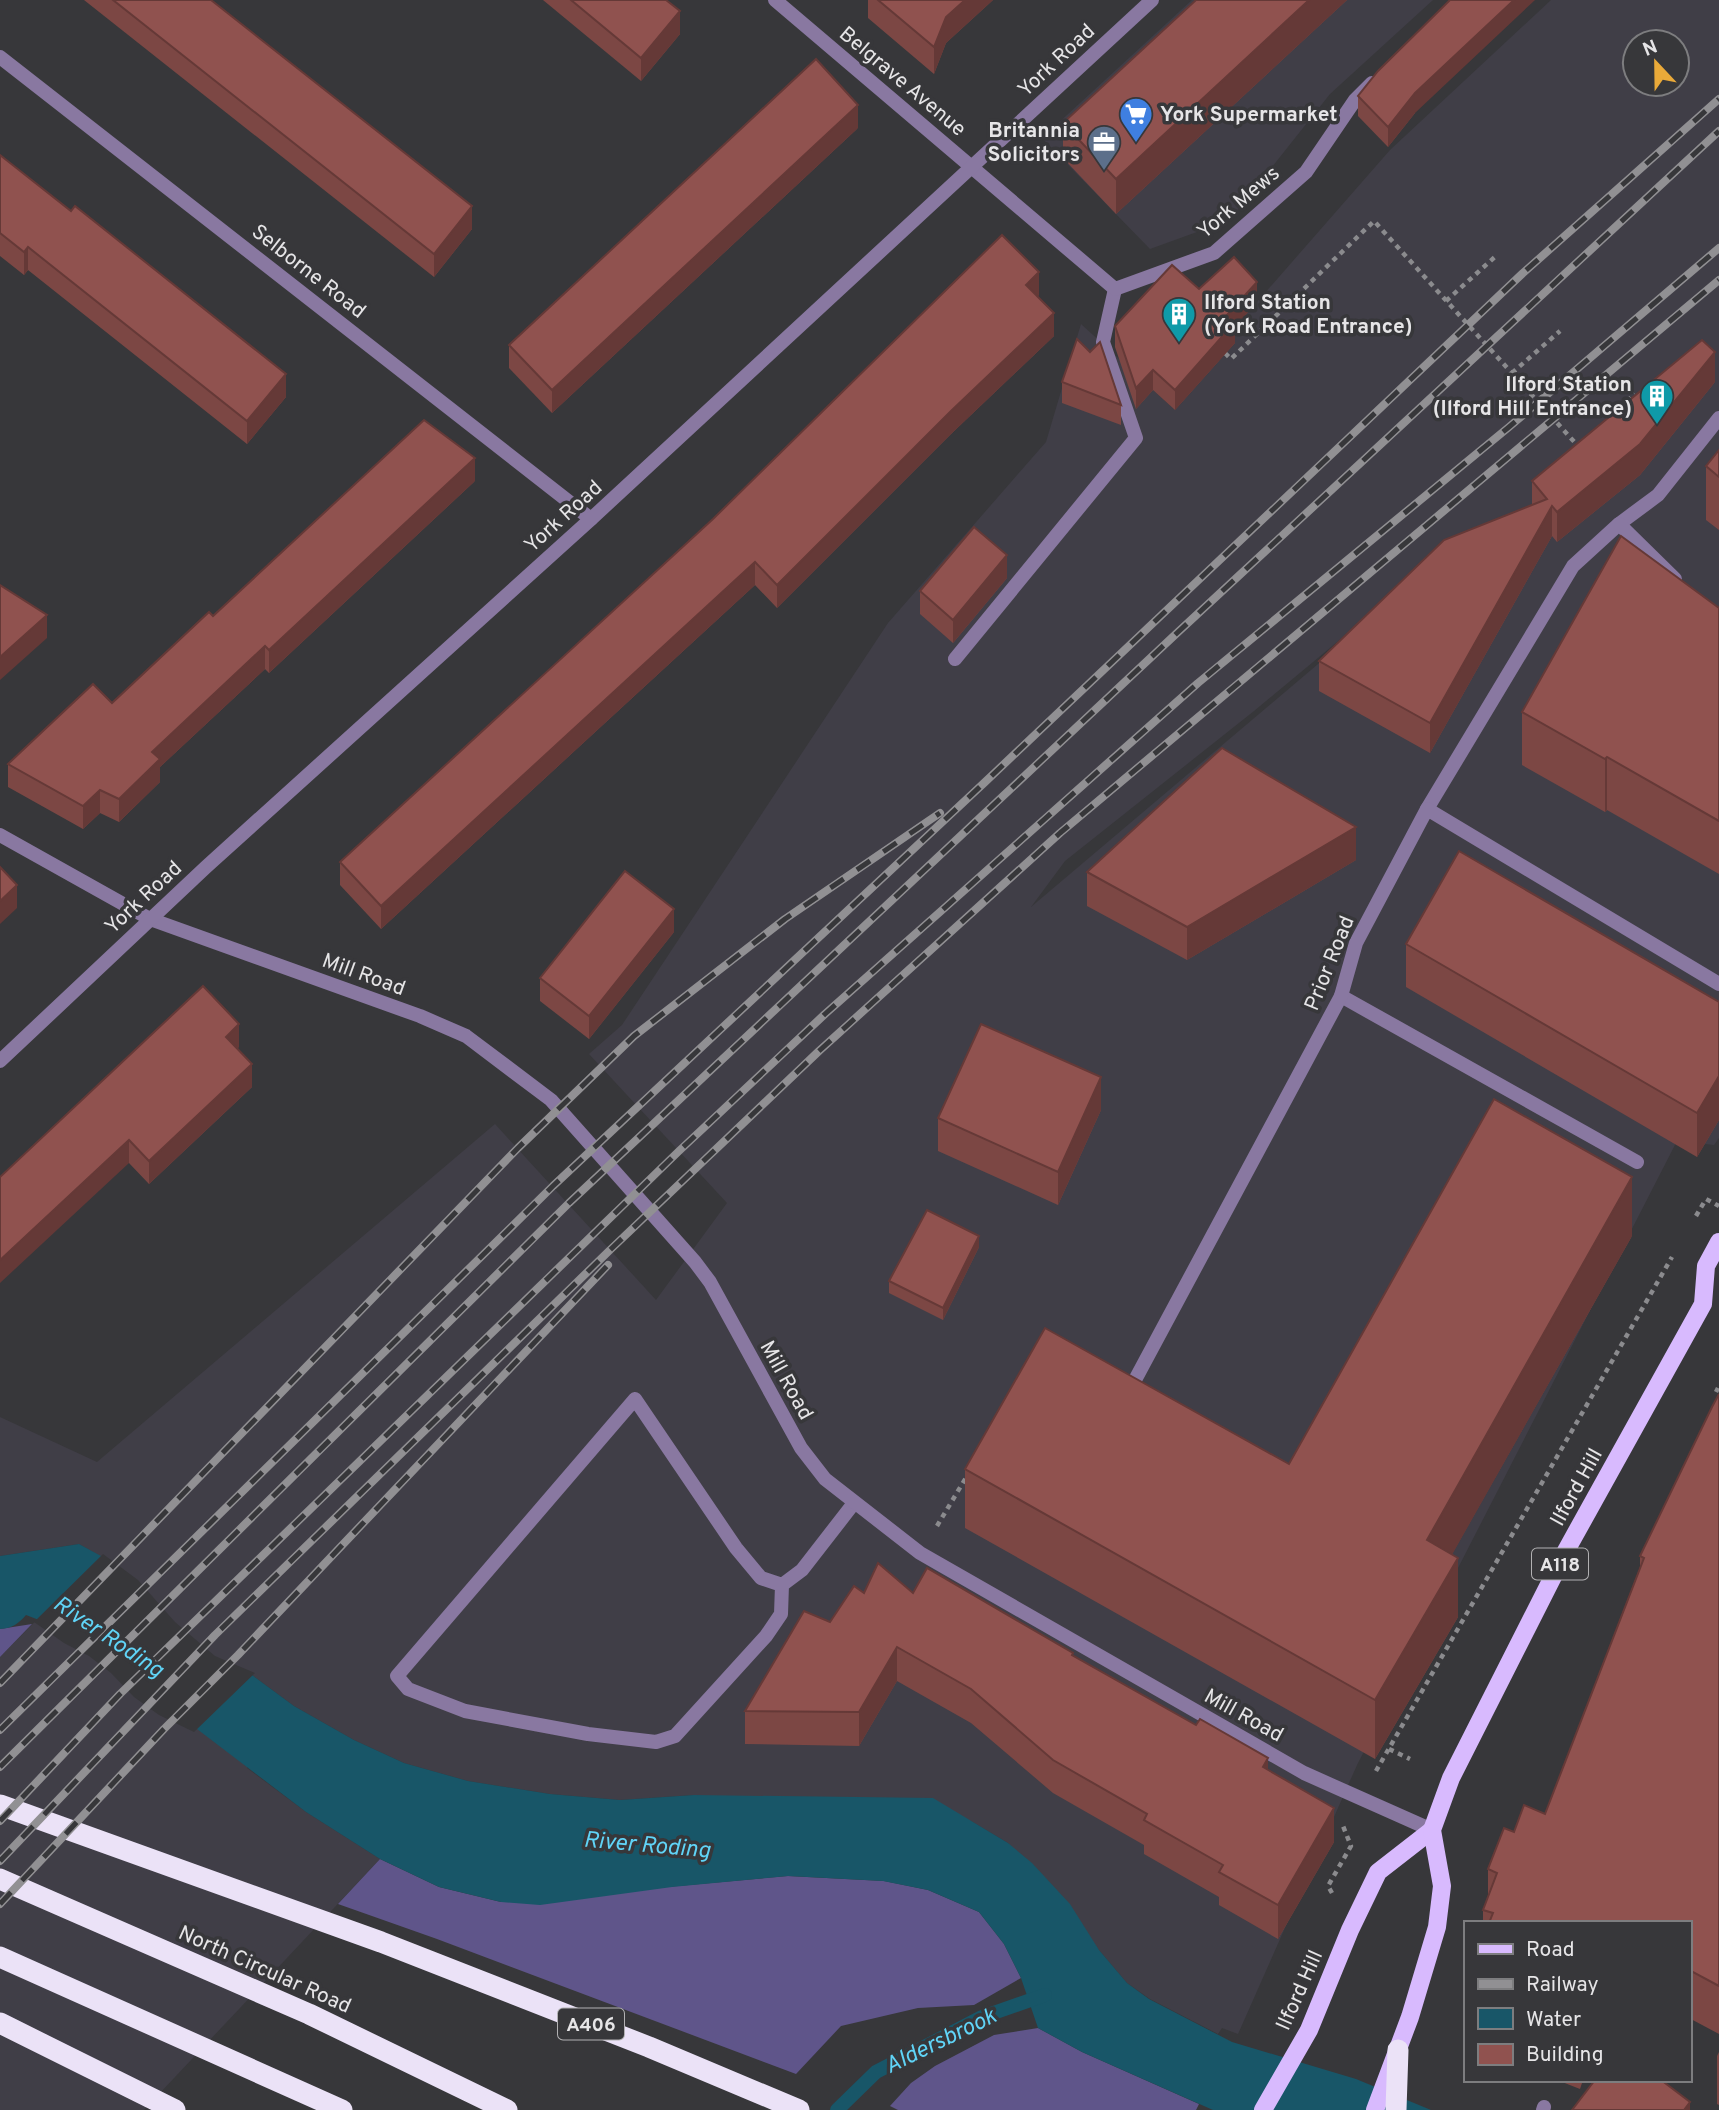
<svg xmlns="http://www.w3.org/2000/svg" width="1719" height="2110" viewBox="0 0 1719 2110" font-family="Overpass,sans-serif">
	<style>
		.built { fill: #403e47; fill-rule: evenodd }
		.forest { fill: #5f558a }
		.water { fill: #185668 }
		.pier { fill: #37373a }
		.lines { fill: none; stroke-linecap: round; stroke-linejoin: round }
		.stream { stroke: #185668; stroke-width: 14 }
		.path { stroke: #8b8b8e; stroke-width: 4.5; stroke-dasharray: 5 5; stroke-linecap: butt }
		.lane { stroke: #8978a1; stroke-width: 14 }
		.street { stroke: #8978a1; stroke-width: 14 }
		.primary { stroke: #d8bafe; stroke-width: 18 }
		.highway { stroke: #ebe2f7; stroke-width: 21 }
		.rail-casing { stroke: #919093; stroke-width: 8 }
		.rail { stroke: #37373a; stroke-width: 5; stroke-dasharray: 16; stroke-linecap: butt }
		.wall { fill: #7c4744 }
		.shaded-wall { fill: #653937 }
		.building { fill: #90524f; stroke: #653937; stroke-width: 2 }
		.labels { text-anchor: middle; stroke-width: 7; stroke-linejoin: round; paint-order: stroke }
		.shield { fill: #37373a; stroke: #b2b1b3; stroke-width: 2 }
		.shield-label { font-size: 19px; font-weight: bold; fill: #e6e5e7 }
		.street-label { font-size: 21px; fill: #e6e5e7; stroke: #37373a }
		.poi-label { font-size: 21px; font-weight: bold; fill: #e6e5e7; stroke: #37373a; text-anchor: start }
		.water-label { font-size: 23px; font-style: italic; fill: #60d4f7; stroke: #37373a }
	</style>
	<rect width="100%" height="100%" fill="#37373a"/>
	<g class="built">
		<polygon points="1192,0 1433,0 1330,94 1230,220 1150,249 1042,138"/>
		<path d="M 1551,0 L 1719,0 L 1719,1138 L 1714,1145 L 1677,1141 L 1357,1765 L 1238,2034 L 1222,2028 L 1218,2034 L 1150,1999 L 1127,1983 L 1008,1843 L 971,1821 L 694,1795 L 620,1800 L 550,1794 L 468,1781 L 404,1763 L 354,1740 L 294,1706 L 252,1675 L 247,1768 L 306,1812 L 380,1859 L 144,2110 L 0,2110 L 0,1657 L 100,1556 L 79,1544 L 0,1556 L 0,1417 L 97,1462 L 495,1124 L 656,1300 L 727,1203 L 589,1054 L 622,1025 L 888,623 L 1046,442 L 1081,324 L 1175,410 L 1235,343 L 1230,327 L 1257,302 L 1390,150 ZM 1635,42 L 1677,42 L 1677,84 L 1635,84 ZM 1437,559 L 1442,559 L 1031,907 L 1065,861 L 1254,711 Z"/>
	</g>
	<g class="forest">
		<polygon points="32,1624 0,1657 0,1629"/>
		<polygon points="380,1859 439,1887 501,1902 788,1876 884,1881 928,1890 979,1912 1004,1944 1021,1978 974,2005 918,2008 841,2026 796,2074 437,1939 338,1904"/>
		<polygon points="1038,2028 1082,2052 1199,2104 1196,2110 898,2110 890,2106 911,2083 935,2066 994,2035"/>
	</g>
	<path class="water" d="M 79,1544 L 101,1556 L 214,1659 L 252,1675 L 294,1706 L 354,1740 L 404,1763 L 468,1781 L 550,1794 L 620,1800 L 694,1795 L 933,1798 L 1008,1843 L 1032,1863 L 1070,1904 L 1099,1950 L 1127,1983 L 1149,1999 L 1232,2042 L 1356,2079 L 1431,2110 L 1213,2110 L 1082,2052 L 1038,2028 L 1021,1978 L 1004,1944 L 979,1912 L 928,1890 L 883,1881 L 788,1876 L 672,1887 L 540,1905 L 501,1902 L 439,1887 L 380,1859 L 306,1812 L 197,1729 L 161,1713 L 113,1670 L 39,1620 L 26,1615 C 18,1624 13,1628 0,1629 L 0,1556 Z"/>
	<polygon class="pier" points="103,1554 138,1580 175,1622 215,1656 255,1673 194,1732 159,1715 134,1697 111,1673 89,1656 64,1643 34,1622"/>
	<g class="lines">
		<polyline class="stream" points="837,2110 876,2072 982,2017 1045,1995"/>
		<g class="path">
			<polyline points="1446,301 1497,255"/>
			<polyline points="1225,353 1231,359 1374,221 1578,446"/>
			<polyline points="1512,373 1560,331"/>
			<polyline points="1612,414 1635,394"/>
			<polyline points="1696,1216 1706,1199 1719,1206"/>
			<polyline points="1715,1389 1719,1391"/>
			<polyline points="937,1526 967,1476"/>
			<polyline points="1389,1749 1410,1759"/>
			<polyline points="1376,1771 1672,1257"/>
			<polyline points="1332,1893 1328,1886 1351,1846 1343,1826"/>
		</g>
		<g class="lane">
			<polyline points="1619,524 1658,495 1719,418"/>
			<polyline points="955,659 1136,438 1103,342 1115,289"/>
			<polyline points="1341,996 1637,1162"/>
			<polyline points="782,1585 781,1614 766,1636 675,1736 656,1742 588,1734 465,1711 408,1689 397,1676 635,1399 736,1548 761,1578 782,1585 802,1570 854,1503"/>
			<polyline points="1543,2110 1544,2107"/>
		</g>
		<g class="street">
			<polyline points="775,0 1115,289 1214,253 1306,172 1355,100 1372,83"/>
			<polyline points="0,57 591,519"/>
			<polyline points="1427,809 1573,566 1619,524 1675,579"/>
			<polyline points="0,835 150,919 420,1016 466,1036 551,1100 695,1262 710,1282 801,1448 825,1479 920,1553 1304,1773 1432,1830"/>
			<polyline points="0,1061 206,867 591,519 1152,0"/>
			<polyline points="1128,1393 1341,996 1356,943 1427,809 1719,984"/>
		</g>
		<g class="primary">
			<polyline points="1263,2110 1309,2030 1350,1930 1378,1872 1432,1830"/>
			<polyline points="1375,2110 1410,2017 1437,1927 1442,1886 1432,1830 1451,1778 1567,1549 1703,1304 1706,1266 1719,1242"/>
		</g>
		<g class="highway">
			<polyline points="0,1805 381,1942 649,2047 799,2110"/>
			<polyline points="0,1879 309,2014 507,2110"/>
			<polyline points="0,1957 342,2110"/>
			<polyline points="0,2023 175,2110"/>
			<polyline points="1396,2110 1398,2050"/>
		</g>
		<defs>
			<g id="rail">
				<polyline points="0,1683 518,1148 634,1036 785,919 940,813"/>
				<polyline points="0,1730 553,1186 984,783 1523,273 1719,99"/>
				<polyline points="0,1767 569,1203 1177,633 1719,131"/>
				<polyline points="0,1821 120,1694 679,1151 825,1014 1198,683 1509,427 1719,248"/>
				<polyline points="0,1861 215,1635 611,1249 819,1051 1060,833 1719,280"/>
				<polyline points="0,1904 164,1729 238,1655 608,1265"/>
			</g>
		</defs>
		<use href="#rail" class="rail-casing"/>
		<use href="#rail" class="rail"/>
	</g>
	<g class="wall">
		<polygon points="84,0 211,0 472,229 434,277"/>
		<polygon points="543,0 666,0 680,34 641,81"/>
		<polygon points="868,0 993,0 946,43 934,74 868,18"/>
		<polygon points="1196,0 1347,0 1116,214 1063,158 1063,123"/>
		<polygon points="1358,96 1415,113 1388,147 1358,116"/>
		<polygon points="858,128 552,413 509,368 509,345"/>
		<polygon points="0,155 71,211 286,397 247,444 28,270 24,275 0,256"/>
		<polygon points="1199,289 1257,302 1235,327 1235,343 1175,410 1153,390 1136,409 1115,347 1115,326"/>
		<polygon points="1039,295 1038,297 1054,336 951,434 777,608 755,585 381,929 340,885 340,862"/>
		<polygon points="1062,382 1121,405 1121,425 1062,403"/>
		<polygon points="1715,382 1640,475 1557,542 1552,536 1430,753 1319,691 1319,661 1532,505 1532,481"/>
		<polygon points="1719,450 1719,530 1706,520 1706,466"/>
		<polygon points="475,481 269,673 265,669 160,767 160,782 119,822 100,813 83,829 8,787 8,764 112,703 213,616"/>
		<polygon points="1007,578 953,643 920,614 920,591"/>
		<polygon points="1719,608 1719,874 1607,810 1605,812 1522,765 1522,712"/>
		<polygon points="1356,860 1187,960 1087,906 1087,872"/>
		<polygon points="674,932 589,1039 540,1001 540,978"/>
		<polygon points="1406,944 1719,1002 1719,1120 1697,1157 1406,987"/>
		<polygon points="239,1047 238,1048 252,1087 149,1184 129,1163 0,1177"/>
		<polygon points="1101,1110 1058,1205 938,1151 938,1118"/>
		<polygon points="1632,1236 1452,1554 1458,1617 1375,1759 965,1528 965,1469 1289,1464"/>
		<polygon points="979,1247 943,1320 889,1293 889,1281"/>
		<polygon points="1719,1394 1719,2034 1689,2018 1689,1923 1483,1923 1483,1910 1488,1898 1488,1869 1514,1832 1545,1814 1640,1567 1640,1556"/>
		<polygon points="864,1593 913,1593 1073,1656 1268,1770 1334,1842 1278,1939 1219,1905 1219,1897 1144,1854 1144,1845 1053,1793 971,1723 897,1681 859,1746 745,1744 745,1711 830,1622"/>
		<polygon points="1719,2052 1719,2105 1717,2104 1717,2056"/>
		<polygon points="1557,2080 1583,2080 1580,2089"/>
	</g>
	<g class="shaded-wall">
		<polygon points="965,0 993,0 946,43 934,74 934,47 946,17"/>
		<polygon points="1309,0 1347,0 1116,214 1116,179"/>
		<polygon points="1514,0 1535,0 1415,113 1388,147 1388,127 1415,93"/>
		<polygon points="680,11 680,34 641,81 641,58"/>
		<polygon points="858,105 858,128 552,413 552,390"/>
		<polygon points="472,206 472,229 434,277 434,254"/>
		<polygon points="28,247 28,270 24,275 24,252"/>
		<polygon points="1039,272 1039,295 1026,308 1026,285"/>
		<polygon points="1257,282 1257,302 1235,327 1235,343 1175,410 1175,390 1227,315"/>
		<polygon points="1054,313 1054,336 951,434 777,608 777,585 951,411"/>
		<polygon points="1715,352 1715,382 1640,475 1557,542 1557,512"/>
		<polygon points="1153,370 1153,390 1136,409 1136,388"/>
		<polygon points="286,374 286,397 247,444 247,421"/>
		<polygon points="475,458 475,481 269,673 269,650"/>
		<polygon points="1552,506 1552,536 1430,753 1430,723"/>
		<polygon points="1007,555 1007,578 953,643 953,620"/>
		<polygon points="755,562 755,585 381,929 381,906"/>
		<polygon points="47,615 47,638 0,680 0,657"/>
		<polygon points="265,646 265,669 160,767 160,782 119,822 119,799 152,752"/>
		<polygon points="1607,757 1607,810 1605,812 1605,759"/>
		<polygon points="100,790 100,813 83,829 83,806"/>
		<polygon points="1356,827 1356,860 1187,960 1187,927"/>
		<polygon points="17,885 17,908 0,924 0,901"/>
		<polygon points="674,909 674,932 589,1039 589,1016"/>
		<polygon points="239,1024 239,1047 226,1060 226,1037"/>
		<polygon points="252,1064 252,1087 149,1184 149,1161"/>
		<polygon points="1719,1076 1719,1120 1697,1157 1697,1113"/>
		<polygon points="1101,1077 1101,1110 1058,1205 1058,1172"/>
		<polygon points="129,1140 129,1163 0,1283 0,1260"/>
		<polygon points="1632,1177 1632,1236 1427,1599 1427,1540"/>
		<polygon points="979,1236 979,1247 943,1320 943,1308"/>
		<polygon points="1458,1558 1458,1617 1375,1759 1375,1700"/>
		<polygon points="897,1647 897,1681 859,1746 859,1712"/>
		<polygon points="1268,1758 1268,1792 1263,1767"/>
		<polygon points="1334,1808 1334,1842 1278,1939 1278,1905"/>
		<polygon points="1690,2102 1690,2110 1684,2110"/>
	</g>
	<g class="building">
		<polygon points="113,0 211,0 472,206 434,254"/>
		<polygon points="571,0 666,0 680,11 641,58"/>
		<polygon points="878,0 965,0 946,17 934,47"/>
		<polygon points="1196,0 1309,0 1116,179 1063,123"/>
		<polygon points="1450,0 1514,0 1415,93 1388,127 1358,96 1378,71"/>
		<polygon points="816,59 858,105 552,390 509,345"/>
		<polygon points="0,155 71,211 75,206 286,374 247,421 28,247 24,252 0,233"/>
		<polygon points="1002,235 1039,272 1026,285 1054,313 951,411 777,585 755,562 381,906 340,862 713,519"/>
		<polygon points="1234,257 1257,282 1227,315 1235,322 1175,390 1153,370 1136,388 1115,326 1172,265 1199,289"/>
		<polygon points="1077,339 1090,352 1100,342 1121,405 1062,382"/>
		<polygon points="1702,340 1715,352 1640,444 1557,512 1552,506 1430,723 1319,661 1444,540 1547,499 1532,481"/>
		<polygon points="424,420 475,458 269,650 265,646 152,752 160,759 119,799 100,790 83,806 8,764 93,684 112,703 209,612 213,616"/>
		<polygon points="1719,450 1719,477 1706,466"/>
		<polygon points="974,527 1007,555 953,620 920,591"/>
		<polygon points="1621,536 1719,608 1719,821 1607,757 1605,759 1522,712"/>
		<polygon points="0,585 47,615 0,657"/>
		<polygon points="1222,748 1356,827 1187,927 1087,872"/>
		<polygon points="1459,851 1719,1002 1719,1076 1697,1113 1406,944"/>
		<polygon points="0,867 17,885 0,901"/>
		<polygon points="625,871 674,909 589,1016 540,978"/>
		<polygon points="203,986 239,1024 226,1037 252,1064 149,1161 129,1140 0,1260 0,1177"/>
		<polygon points="981,1024 1101,1077 1058,1172 938,1118"/>
		<polygon points="1494,1099 1632,1177 1427,1540 1458,1558 1375,1700 965,1469 1045,1328 1289,1464"/>
		<polygon points="927,1210 979,1236 943,1308 889,1281"/>
		<polygon points="1719,1394 1719,1986 1689,1970 1689,1923 1489,1923 1493,1913 1483,1910 1497,1873 1488,1869 1504,1828 1514,1832 1524,1805 1545,1814 1644,1558 1640,1556 1712,1407"/>
		<polygon points="878,1563 913,1593 927,1568 1073,1653 1072,1655 1196,1725 1200,1719 1268,1758 1263,1767 1334,1808 1278,1905 1219,1872 1223,1865 1144,1820 1147,1814 1053,1760 971,1689 897,1647 859,1712 745,1711 804,1611 830,1622 854,1586 864,1593"/>
		<polygon points="1595,2080 1661,2080 1690,2102 1684,2110 1572,2110"/>
	</g>
	<defs>
		<symbol id="supermarket-pin" viewBox="-11 -11 22 30"><path d="M0 17L-7.5 6A9.5 9.5 0 1 1 7.5 6Z" fill="#3f7fe0" stroke="#37373a"/><path d="M-6-5.5h2.5l.6 2H6L4.5 2H-2.5L-4.4-4H-6ZM-1.5 3.2a1.3 1.3 0 1 0 .1 0ZM3 3.2a1.3 1.3 0 1 0 .1 0Z" fill="#fff"/></symbol>
		<symbol id="office-pin" viewBox="-11 -11 22 30"><path d="M0 17L-7.5 6A9.5 9.5 0 1 1 7.5 6Z" fill="#5c6f8a" stroke="#37373a"/><path d="M-6-3h4V-5.5h4V-3h4V5H-6ZM-1-4.5V-3h2v-1.5ZM-6 0V1H6V0Z" fill="#fff"/></symbol>
		<symbol id="building-pin" viewBox="-11 -11 22 30"><path d="M0 17L-7.5 6A9.5 9.5 0 1 1 7.5 6Z" fill="#0f9aa8" stroke="#37373a"/><path d="M-4-6H4V6H1V3H-1V6H-4ZM-2.5-4.3h1.7v1.8h-1.7ZM.8-4.3h1.7v1.8H.8ZM-2.5-1h1.7V.8h-1.7ZM.8-1h1.7V.8H.8Z" fill="#fff"/></symbol>
	</defs>
	<g fill-rule="evenodd">
		<use href="#supermarket-pin" x="1117" y="95" width="38" height="52"/>
		<use href="#office-pin" x="1085" y="123" width="38" height="52"/>
		<use href="#building-pin" x="1160" y="295" width="38" height="52"/>
		<use href="#building-pin" x="1638" y="377" width="38" height="52"/>
	</g>
	<g class="labels">
		<g class="shield">
			<rect x="1532" y="1548.5" width="56" height="31" rx="5"/>
			<rect x="558" y="2008.5" width="66" height="31" rx="5"/>
		</g>
		<g class="shield-label">
			<text x="1560" y="1571">A118</text>
			<text x="591" y="2031">A406</text>
		</g>
		<g class="street-label">
			<text transform="translate(1056 60) rotate(-43)" y="7">York Road</text>
			<text transform="translate(903 81) rotate(40)" y="7">Belgrave Avenue</text>
			<text transform="translate(1238 202) rotate(-40)" y="7">York Mews</text>
			<text transform="translate(309 271) rotate(38)" y="7">Selborne Road</text>
			<text transform="translate(563 516) rotate(-42)" y="7">York Road</text>
			<text transform="translate(143 897) rotate(-43)" y="7">York Road</text>
			<text transform="translate(1329 963) rotate(-68)" y="7">Prior Road</text>
			<text transform="translate(364 974) rotate(20)" y="7">Mill Road</text>
			<text transform="translate(787 1380) rotate(61)" y="7">Mill Road</text>
			<text transform="translate(1576 1487) rotate(-61)" y="7">Ilford Hill</text>
			<text transform="translate(1244 1715) rotate(29)" y="7">Mill Road</text>
			<text transform="translate(265 1969) rotate(24)" y="7">North Circular Road</text>
			<text transform="translate(1299 1990) rotate(-66)" y="7">Ilford Hill</text>
		</g>
		<g class="poi-label">
			<text x="1160" y="121">York Supermarket</text>
			<text x="1080" y="137" text-anchor="end">Britannia<tspan x="1080" dy="24">Solicitors</tspan></text>
			<text x="1204" y="309">Ilford Station<tspan x="1204" dy="24">(York Road Entrance)</tspan></text>
			<text x="1632" y="391" text-anchor="end">Ilford Station<tspan x="1632" dy="24">(Ilford Hill Entrance)</tspan></text>
		</g>
		<g class="water-label">
			<text transform="translate(109 1636) rotate(34)" y="8">River Roding</text>
			<text transform="translate(647 1844) rotate(5)" y="8">River Roding</text>
			<text transform="translate(940 2040) rotate(-26)" y="8">Aldersbrook</text>
		</g>
	</g>
	<rect x="1464" y="1921" width="228" height="161" fill="#37373a" stroke="#7d7d7f" stroke-width="2"/>
	<rect x="1478" y="1944" width="35" height="10" fill="#d8bafe" stroke="#7d7d7f" stroke-width="2"/>
	<text x="1526" y="1956" font-size="21" fill="#e6e5e7">Road</text>
	<rect x="1478" y="1979" width="35" height="10" fill="#919093" stroke="#7d7d7f" stroke-width="2"/>
	<text x="1526" y="1991" font-size="21" fill="#e6e5e7">Railway</text>
	<rect x="1478" y="2008" width="35" height="21" fill="#185668" stroke="#7d7d7f" stroke-width="2"/>
	<text x="1526" y="2026" font-size="21" fill="#e6e5e7">Water</text>
	<rect x="1478" y="2044" width="35" height="21" fill="#90524f" stroke="#7d7d7f" stroke-width="2"/>
	<text x="1526" y="2061" font-size="21" fill="#e6e5e7">Building</text>
	<g transform="translate(1656 63) rotate(338)"><circle r="33" fill="#37373a" stroke="#7d7d7f" stroke-width="2"/>
	<path d="M0-5L12 26L0 18L-12 26Z" fill="#eaaa39"/>
	<text y="-10" font-size="19" font-weight="bold" text-anchor="middle" fill="#e6e5e7">N</text>
	</g>
</svg>
